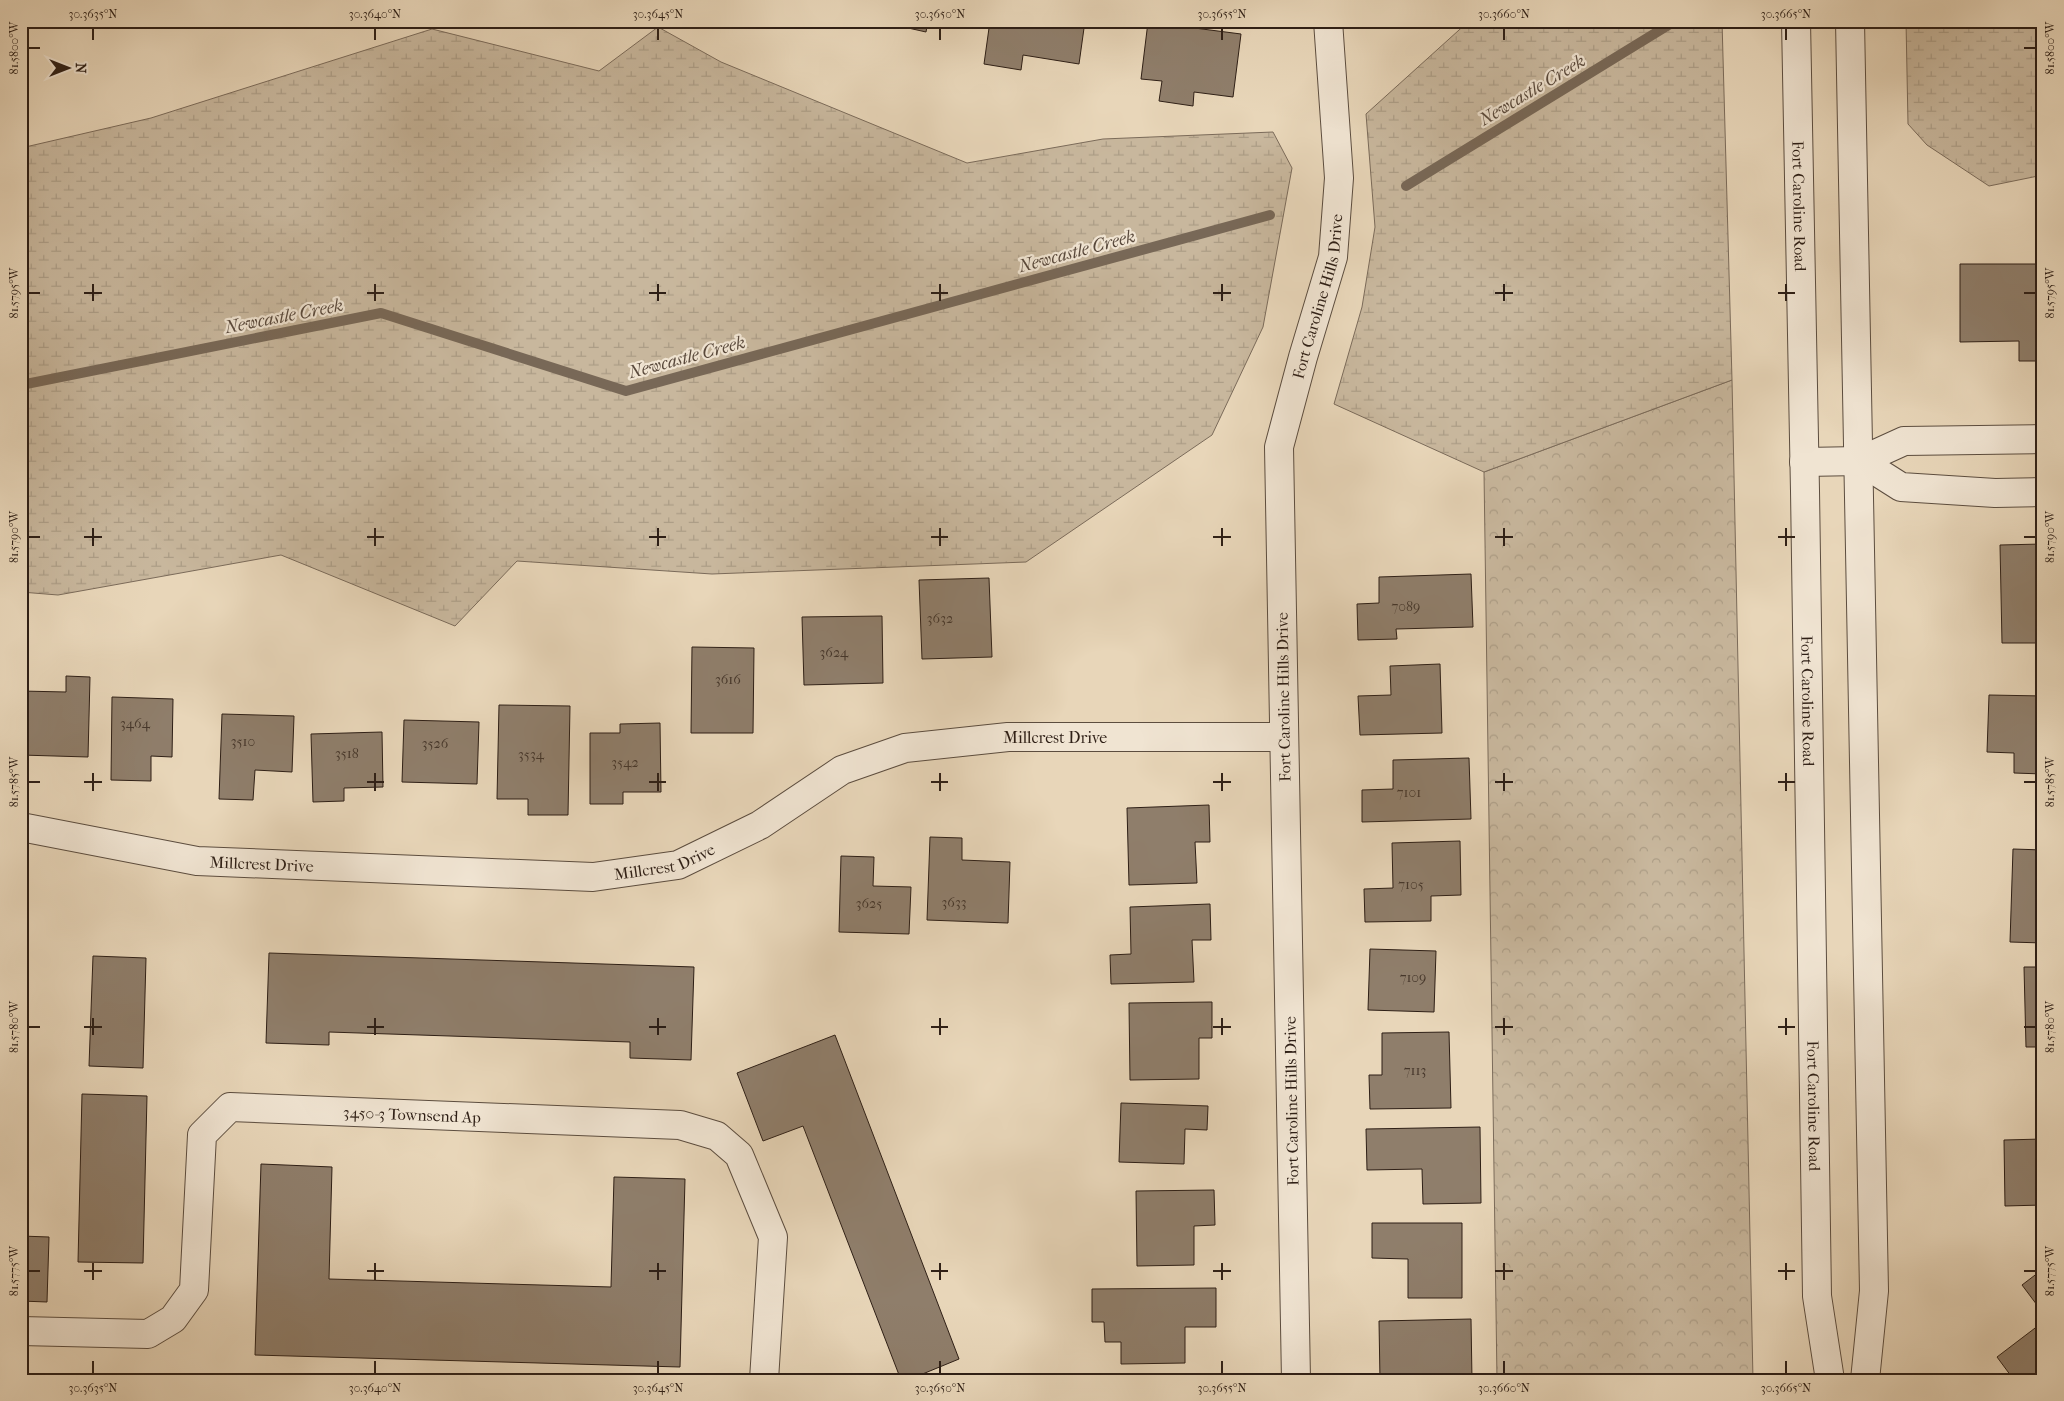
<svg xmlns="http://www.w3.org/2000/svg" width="2064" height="1401" viewBox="0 0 2064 1401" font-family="'IM FELL French Canon',serif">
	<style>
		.forest { fill: url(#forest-crowns); stroke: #7b6b5a }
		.wetland { fill: url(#wetland-marsh); stroke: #7b6b5a }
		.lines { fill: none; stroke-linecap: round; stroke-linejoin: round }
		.stream { stroke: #786857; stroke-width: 10 }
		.building { fill: #8f7e6b; stroke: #2e1f16 }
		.minor-casing { stroke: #5c4d3f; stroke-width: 30 }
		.minor { stroke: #f0e4d2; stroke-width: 28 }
		.ticks { fill: none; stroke: #2e1f16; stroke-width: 2 }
		.labels { text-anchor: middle; stroke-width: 4.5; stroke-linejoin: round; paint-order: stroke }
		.number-label { font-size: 14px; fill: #46372b }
		.street-label { font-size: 16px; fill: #2e1f16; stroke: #f0e4d2 }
		.water-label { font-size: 18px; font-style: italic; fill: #59493c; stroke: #f0e4d2 }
		.neatline { fill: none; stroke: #2e1f16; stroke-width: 2 }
		.ticks-label { font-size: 12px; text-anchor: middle; fill: #2e1f16 }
	</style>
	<defs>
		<pattern id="forest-crowns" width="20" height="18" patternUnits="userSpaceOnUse" patternTransform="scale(1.25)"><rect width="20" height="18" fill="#c8b79d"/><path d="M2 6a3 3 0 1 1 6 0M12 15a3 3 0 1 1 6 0" fill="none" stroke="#ac9d86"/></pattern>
		<pattern id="wetland-marsh" width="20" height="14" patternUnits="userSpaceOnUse" patternTransform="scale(1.25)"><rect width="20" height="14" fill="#c8b79d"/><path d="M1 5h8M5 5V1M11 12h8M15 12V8" fill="none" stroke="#ac9d86"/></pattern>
	</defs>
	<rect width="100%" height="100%" fill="#e8d6b9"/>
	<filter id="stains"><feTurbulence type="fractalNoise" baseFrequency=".004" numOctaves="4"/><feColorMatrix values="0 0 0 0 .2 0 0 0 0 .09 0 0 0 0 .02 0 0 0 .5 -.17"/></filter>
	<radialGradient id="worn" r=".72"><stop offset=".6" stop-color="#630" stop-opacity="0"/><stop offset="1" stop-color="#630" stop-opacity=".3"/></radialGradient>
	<polygon class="forest" points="1732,380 1753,1380 1497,1380 1484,472"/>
	<g class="wetland">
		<polygon points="1469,21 1722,21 1732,380 1484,472 1334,404 1362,307 1375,227 1366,114"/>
		<polygon points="1906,21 2043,21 2043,175 1989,186 1927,145 1908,124"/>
		<polygon points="658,27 721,62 967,163 1103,139 1273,132 1292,168 1263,327 1212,435 1026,562 712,574 517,561 455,626 281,555 58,595 21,592 21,148 151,118 432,29 599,71"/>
	</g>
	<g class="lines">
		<g class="stream">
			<polyline points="1406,186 1675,21"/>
			<polyline points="21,385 381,313 626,391 1270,215"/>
		</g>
	</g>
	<g class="building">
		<polygon points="877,21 928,21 926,32"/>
		<polygon points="990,21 1085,21 1079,64 1023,55 1021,70 984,64"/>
		<polygon points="1148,22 1241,34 1233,97 1194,92 1193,106 1159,101 1162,81 1141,79"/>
		<polygon points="1960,264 2043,264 2043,361 2019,361 2019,341 1960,342"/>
		<polygon points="2043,544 2043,643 2002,643 2000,545"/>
		<polygon points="1471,574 1473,627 1396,629 1397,639 1358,640 1357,604 1379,603 1379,577"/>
		<polygon points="989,578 992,657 922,659 919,580"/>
		<polygon points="882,616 883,683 804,685 802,617"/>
		<polygon points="692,647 754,648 753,733 691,733"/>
		<polygon points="1440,664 1442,733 1360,735 1358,696 1391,695 1390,666"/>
		<polygon points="66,676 90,677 88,757 21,755 21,691 66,692"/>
		<polygon points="1989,695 2043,696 2043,774 2014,773 2014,753 1987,752"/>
		<polygon points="112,697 173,699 172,757 151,756 151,781 111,780"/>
		<polygon points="499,705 570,706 568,815 528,815 528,799 497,799"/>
		<polygon points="222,714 294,716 292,772 255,770 253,800 219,799"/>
		<polygon points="404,720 479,722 477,784 402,782"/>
		<polygon points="660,723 661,792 623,792 623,804 590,804 590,733 620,733 620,724"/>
		<polygon points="382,732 383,787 344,788 344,801 313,802 311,734"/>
		<polygon points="1469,758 1471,819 1362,822 1362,790 1393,789 1393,760"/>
		<polygon points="1209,805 1210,842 1195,842 1197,883 1129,885 1127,808"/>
		<polygon points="930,837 962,838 962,860 1010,862 1008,923 927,920"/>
		<polygon points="1460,841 1461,895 1431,896 1431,921 1365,922 1364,889 1393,888 1392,843"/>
		<polygon points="2013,849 2043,850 2043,943 2010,942"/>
		<polygon points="841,856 874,857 873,886 911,887 909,934 839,932"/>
		<polygon points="1210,904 1211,940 1192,940 1194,982 1111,984 1110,955 1131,954 1130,907"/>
		<polygon points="1370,949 1436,951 1434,1012 1368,1010"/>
		<polygon points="269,953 694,967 691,1060 630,1058 630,1042 329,1032 329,1045 266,1043"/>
		<polygon points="93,956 146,958 143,1068 89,1066"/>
		<polygon points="2024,967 2043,967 2043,1047 2026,1047"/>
		<polygon points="1212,1002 1212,1038 1199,1038 1199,1079 1130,1080 1129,1003"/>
		<polygon points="1449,1032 1451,1108 1370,1109 1369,1075 1382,1075 1382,1033"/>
		<polygon points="835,1035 959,1359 908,1380 901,1380 803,1126 763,1141 737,1073"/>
		<polygon points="82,1094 147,1096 143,1263 78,1262"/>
		<polygon points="1121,1103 1208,1106 1207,1130 1185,1129 1184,1164 1119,1162"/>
		<polygon points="1480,1127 1481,1203 1423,1204 1422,1169 1367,1170 1366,1129"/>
		<polygon points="2043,1139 2043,1205 2005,1206 2004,1140"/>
		<polygon points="261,1164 332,1167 329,1279 611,1287 614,1177 685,1179 680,1367 255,1355"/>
		<polygon points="1214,1190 1215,1225 1194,1226 1194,1265 1137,1266 1136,1191"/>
		<polygon points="1372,1223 1462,1223 1462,1298 1408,1298 1408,1259 1372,1258"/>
		<polygon points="21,1236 49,1237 47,1302 21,1301"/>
		<polygon points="2043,1269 2043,1313 2022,1285"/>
		<polygon points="1216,1288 1216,1327 1185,1327 1185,1363 1121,1364 1121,1342 1105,1342 1104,1322 1092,1322 1092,1289"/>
		<polygon points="1471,1319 1472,1380 1380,1380 1379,1321"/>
		<polygon points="2043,1322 2043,1380 2014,1380 1997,1357"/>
	</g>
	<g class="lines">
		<defs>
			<g id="minor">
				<path id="s1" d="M 1796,21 L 1805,491 L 1817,1296 L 1830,1380"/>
				<polyline points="1850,21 1874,1291 1865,1380"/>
				<polyline points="1860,461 1901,487 1995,493 2043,492"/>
				<polyline points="1804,462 1860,461 1904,441 2043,439"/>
				<path id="s2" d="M 21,827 L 197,861 L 593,877 L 678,865 L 760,825 L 842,770 L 905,748 L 1008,737 L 1283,737"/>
				<path id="s3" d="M 21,1331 L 148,1334 L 173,1319 L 194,1290 L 202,1135 L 230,1107 L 680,1125 L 717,1136 L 739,1155 L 773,1237 L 764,1380"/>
				<path id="s4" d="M 1296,1380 L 1279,447 L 1303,357 L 1333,257 L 1339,178 L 1328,21"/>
			</g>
		</defs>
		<use href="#minor" class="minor-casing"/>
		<use href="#minor" class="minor"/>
	</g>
	<path class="ticks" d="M 93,28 L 93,40M 375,28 L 375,40M 658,28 L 658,40M 940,28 L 940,40M 1222,28 L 1222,40M 1504,28 L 1504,40M 1786,28 L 1786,40M 28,48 L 40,48M 2024,48 L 2036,48M 93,284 L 93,301M 375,284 L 375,301M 658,284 L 658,301M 940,284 L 940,301M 1222,284 L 1222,301M 1504,284 L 1504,301M 1786,284 L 1786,301M 28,293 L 40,293M 84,293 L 102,293M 367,293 L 384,293M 649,293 L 666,293M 931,293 L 948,293M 1213,293 L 1231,293M 1495,293 L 1513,293M 1778,293 L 1795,293M 2024,293 L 2036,293M 93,528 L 93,546M 375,528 L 375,546M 658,528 L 658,546M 940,528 L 940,546M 1222,528 L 1222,546M 1504,528 L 1504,546M 1786,528 L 1786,546M 28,537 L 40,537M 84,537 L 102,537M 367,537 L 384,537M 649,537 L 666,537M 931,537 L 948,537M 1213,537 L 1231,537M 1495,537 L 1513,537M 1778,537 L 1795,537M 2024,537 L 2036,537M 93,773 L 93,791M 375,773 L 375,791M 658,773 L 658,791M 940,773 L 940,791M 1222,773 L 1222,791M 1504,773 L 1504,791M 1786,773 L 1786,791M 28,782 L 40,782M 84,782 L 102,782M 367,782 L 384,782M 649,782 L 666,782M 931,782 L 948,782M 1213,782 L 1231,782M 1495,782 L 1513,782M 1778,782 L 1795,782M 2024,782 L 2036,782M 93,1018 L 93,1035M 375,1018 L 375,1035M 658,1018 L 658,1035M 940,1018 L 940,1035M 1222,1018 L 1222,1035M 1504,1018 L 1504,1035M 1786,1018 L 1786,1035M 28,1027 L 40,1027M 84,1027 L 102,1027M 367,1027 L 384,1027M 649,1027 L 666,1027M 931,1027 L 948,1027M 1213,1027 L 1231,1027M 1495,1027 L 1513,1027M 1778,1027 L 1795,1027M 2024,1027 L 2036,1027M 93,1263 L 93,1280M 375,1263 L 375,1280M 658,1263 L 658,1280M 940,1263 L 940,1280M 1222,1263 L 1222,1280M 1504,1263 L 1504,1280M 1786,1263 L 1786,1280M 28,1271 L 40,1271M 84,1271 L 102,1271M 367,1271 L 384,1271M 649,1271 L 666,1271M 931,1271 L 948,1271M 1213,1271 L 1231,1271M 1495,1271 L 1513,1271M 1778,1271 L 1795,1271M 2024,1271 L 2036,1271M 93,1361 L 93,1374M 375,1361 L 375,1374M 658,1361 L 658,1374M 940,1361 L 940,1374M 1222,1361 L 1222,1374M 1504,1361 L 1504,1374M 1786,1361 L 1786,1374"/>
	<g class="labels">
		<g class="number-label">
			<text x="1406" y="611">7089</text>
			<text x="940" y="623">3632</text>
			<text x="834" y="657">3624</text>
			<text x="728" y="684">3616</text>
			<text x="135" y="728">3464</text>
			<text x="243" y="746">3510</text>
			<text x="435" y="748">3526</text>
			<text x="347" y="758">3518</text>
			<text x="531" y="759">3534</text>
			<text x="625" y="767">3542</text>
			<text x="1409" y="797">7101</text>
			<text x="1411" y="889">7105</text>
			<text x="954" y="907">3633</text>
			<text x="869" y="908">3625</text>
			<text x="1413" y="982">7109</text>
			<text x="1415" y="1075">7113</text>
		</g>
		<g class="street-label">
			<text dy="6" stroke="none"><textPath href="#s1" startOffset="185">Fort Caroline Road</textPath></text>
			<text dy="6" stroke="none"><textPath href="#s4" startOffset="1089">Fort Caroline Hills Drive</textPath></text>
			<text transform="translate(1283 697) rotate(-91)" y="6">Fort Caroline Hills Drive</text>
			<text dy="6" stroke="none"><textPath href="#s1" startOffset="680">Fort Caroline Road</textPath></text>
			<text dy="6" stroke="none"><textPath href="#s2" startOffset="1069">Millcrest Drive</textPath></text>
			<text dy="6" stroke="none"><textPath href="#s2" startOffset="649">Millcrest Drive</textPath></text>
			<text dy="6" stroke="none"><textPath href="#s2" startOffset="244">Millcrest Drive</textPath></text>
			<text transform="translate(1291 1101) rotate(-91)" y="6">Fort Caroline Hills Drive</text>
			<text dy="6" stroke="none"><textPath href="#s1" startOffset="1085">Fort Caroline Road</textPath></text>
			<text dy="6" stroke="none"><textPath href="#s3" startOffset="569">3450-3 Townsend Ap</textPath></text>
		</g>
		<g class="water-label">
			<text transform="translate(1532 90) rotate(-31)" y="6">Newcastle Creek</text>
			<text transform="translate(1077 251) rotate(-15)" y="6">Newcastle Creek</text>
			<text transform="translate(284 316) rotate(-11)" y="6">Newcastle Creek</text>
			<text transform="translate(687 357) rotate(-15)" y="6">Newcastle Creek</text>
		</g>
	</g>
	<rect width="2064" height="1401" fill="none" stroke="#e8d6b9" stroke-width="55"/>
	<g transform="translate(68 68) rotate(90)" stroke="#f0e4d2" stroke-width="4" paint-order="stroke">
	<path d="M0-4L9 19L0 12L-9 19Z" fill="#2e1f16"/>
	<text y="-8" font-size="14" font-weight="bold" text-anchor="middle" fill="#2e1f16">N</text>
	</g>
	<rect x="28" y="28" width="2008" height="1346" class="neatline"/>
	<g class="ticks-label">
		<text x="93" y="18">30.3635°N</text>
		<text x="375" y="18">30.3640°N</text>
		<text x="658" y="18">30.3645°N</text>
		<text x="940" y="18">30.3650°N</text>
		<text x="1222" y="18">30.3655°N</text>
		<text x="1504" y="18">30.3660°N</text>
		<text x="1786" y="18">30.3665°N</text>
		<text transform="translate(2050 48) rotate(-90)" y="4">81.5800°W</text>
		<text transform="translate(14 48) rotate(-90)" y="4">81.5800°W</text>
		<text transform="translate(2050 293) rotate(-90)" y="4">81.5795°W</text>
		<text transform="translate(14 293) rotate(-90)" y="4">81.5795°W</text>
		<text transform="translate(2050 537) rotate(-90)" y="4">81.5790°W</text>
		<text transform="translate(14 537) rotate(-90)" y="4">81.5790°W</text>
		<text transform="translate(2050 782) rotate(-90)" y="4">81.5785°W</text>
		<text transform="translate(14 782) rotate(-90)" y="4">81.5785°W</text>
		<text transform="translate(14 1027) rotate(-90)" y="4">81.5780°W</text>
		<text transform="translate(2050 1027) rotate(-90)" y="4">81.5780°W</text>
		<text transform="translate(2050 1271) rotate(-90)" y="4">81.5775°W</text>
		<text transform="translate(14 1271) rotate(-90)" y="4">81.5775°W</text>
		<text x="93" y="1392">30.3635°N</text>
		<text x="375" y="1392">30.3640°N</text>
		<text x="658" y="1392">30.3645°N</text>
		<text x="940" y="1392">30.3650°N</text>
		<text x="1222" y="1392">30.3655°N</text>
		<text x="1504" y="1392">30.3660°N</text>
		<text x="1786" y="1392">30.3665°N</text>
	</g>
	<rect width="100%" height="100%" filter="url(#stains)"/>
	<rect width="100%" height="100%" fill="url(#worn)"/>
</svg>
